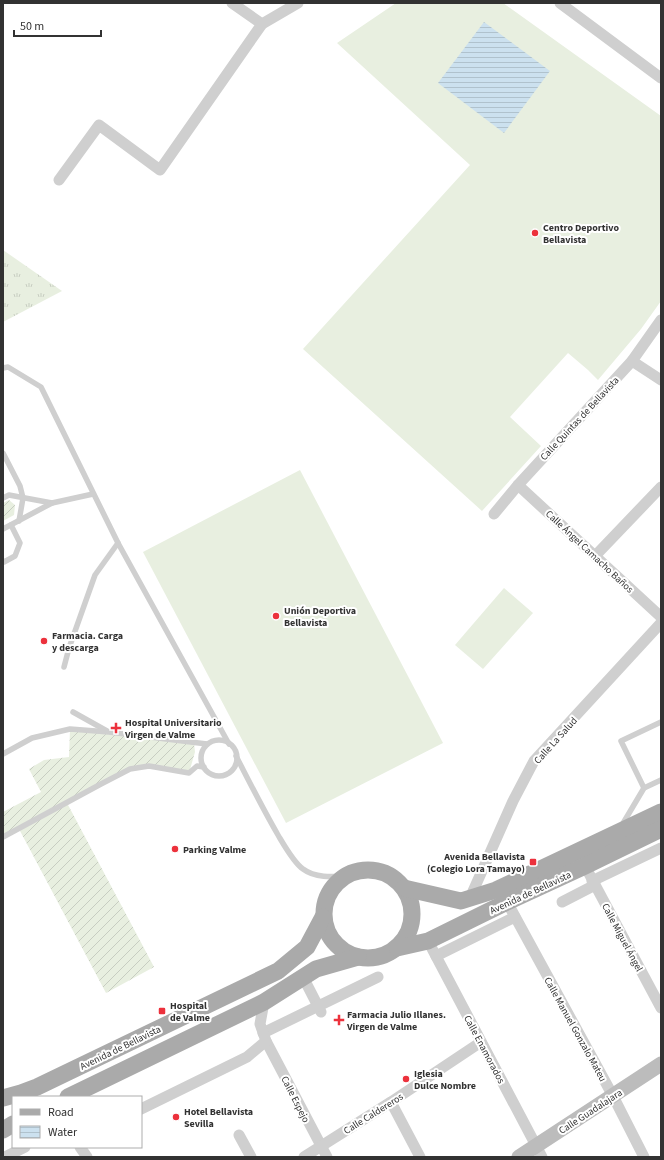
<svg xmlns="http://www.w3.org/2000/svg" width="664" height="1160" viewBox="0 0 664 1160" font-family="'Source Sans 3',sans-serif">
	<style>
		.grass { fill: url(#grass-tufts) }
		.garden { fill: url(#garden-furrows) }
		.pitch { fill: #e8efe0 }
		.water { fill: url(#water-rules) }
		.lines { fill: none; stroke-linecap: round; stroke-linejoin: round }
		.lane { stroke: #cfcfcf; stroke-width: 5.5 }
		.street { stroke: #cfcfcf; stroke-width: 11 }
		.secondary { stroke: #bcbcbc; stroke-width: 15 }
		.primary { stroke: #aaa; stroke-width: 17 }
		.poi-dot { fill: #ec313c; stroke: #fff; stroke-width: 1.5 }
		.labels { text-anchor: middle; stroke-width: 4; stroke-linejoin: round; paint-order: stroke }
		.poi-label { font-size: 10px; font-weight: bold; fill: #323232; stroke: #fff; text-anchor: start }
		.street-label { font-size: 10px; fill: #323232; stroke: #fff }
	</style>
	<defs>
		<pattern id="grass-tufts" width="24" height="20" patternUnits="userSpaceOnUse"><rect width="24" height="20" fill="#e8efe0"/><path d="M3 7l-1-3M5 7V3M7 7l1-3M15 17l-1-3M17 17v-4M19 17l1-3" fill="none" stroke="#c7cdc1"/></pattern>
		<pattern id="garden-furrows" width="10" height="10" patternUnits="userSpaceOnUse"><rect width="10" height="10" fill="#e8efe0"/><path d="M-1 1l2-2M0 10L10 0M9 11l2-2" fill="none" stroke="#c7cdc1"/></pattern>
		<pattern id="water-rules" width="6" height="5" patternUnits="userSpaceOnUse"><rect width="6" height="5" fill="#cce1ef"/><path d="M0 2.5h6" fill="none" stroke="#b0c2cd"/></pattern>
	</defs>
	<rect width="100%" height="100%" fill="#fff"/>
	<polygon class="grass" points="3,250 62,291 3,322"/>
	<g class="garden">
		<polygon points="9,500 15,505 14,515 3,521 3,503"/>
		<polygon points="70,729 194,743 195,752 189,773 149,766 130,769 67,803 154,967 106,993 19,829 3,837 3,812 41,792 29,769 44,760 69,757"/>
	</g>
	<g class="pitch">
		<polygon points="396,3 503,3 661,116 661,301 641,329 598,380 588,370 568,353 510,417 541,446 482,511 303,349 470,165 337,43"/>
		<polygon points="300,470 443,743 286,823 143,552"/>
		<polygon points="504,588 533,613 483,669 455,645"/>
	</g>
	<polygon class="water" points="484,22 550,71 504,133 438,83"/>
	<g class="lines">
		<g class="lane">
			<polyline points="3,368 8,367 41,387 118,543 229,744"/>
			<polyline points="3,453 20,486 23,498 19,521"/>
			<polyline points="3,498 9,495 52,503"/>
			<polyline points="3,529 52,503 93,494"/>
			<polyline points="3,561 4,562 15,556 20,543 11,525"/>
			<polyline points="64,667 69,648 95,575 118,543"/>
			<polyline points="73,712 107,731"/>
			<circle cx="219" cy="758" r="18"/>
			<polyline points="3,754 32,738 70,729 109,732 207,744"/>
			<path d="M 236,756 C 250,783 263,809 278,835 C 284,845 294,863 303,869 C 315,878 332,877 345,876"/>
			<polyline points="644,788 621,741 661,722"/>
			<polyline points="622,825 644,788 661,780"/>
			<polyline points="3,837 101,784 130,769 149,766 189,773 197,766 204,767"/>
		</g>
		<g class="street">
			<polyline points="232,3 262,24"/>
			<polyline points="560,3 661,78"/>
			<polyline points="59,180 99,125 160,170 262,24 298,3"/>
			<polyline points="632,361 661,380"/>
			<polyline points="518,485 661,617"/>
			<polyline points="494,514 518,485 632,361 661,320"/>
			<polyline points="595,556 661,487"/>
			<polyline points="585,866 661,1008"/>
			<polyline points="592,881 661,848"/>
			<polyline points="470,898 513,801 534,761 661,623"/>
			<polyline points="507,902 613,1096 644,1157"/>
			<polyline points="562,902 595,885"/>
			<polyline points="428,941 542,1157"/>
			<polyline points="436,956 515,917"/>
			<polyline points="303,977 321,1012"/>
			<polyline points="263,1033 378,977"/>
			<polyline points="266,1041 327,1157"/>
			<polyline points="391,1102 420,1157"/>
			<polyline points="141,1109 247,1057 266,1041 260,1024 264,1002"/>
			<polyline points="239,1135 251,1157"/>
			<polyline points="80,1147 87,1157"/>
			<polyline points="5,1157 25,1147"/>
			<polyline points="304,1157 391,1102 481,1042"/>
		</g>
		<polyline class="secondary" points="519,1157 661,1064"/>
		<g class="primary">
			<circle cx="368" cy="914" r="44"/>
			<polyline points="404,888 461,901 496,890 661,812"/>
			<polyline points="397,948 428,941 507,902 585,866 661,829"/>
			<polyline points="68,1097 264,1002 316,969 358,957"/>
			<polyline points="3,1098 21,1093 37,1087 278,971 307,947 323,917"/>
			<polyline points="3,1130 13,1124"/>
		</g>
	</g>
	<g class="poi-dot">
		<circle cx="535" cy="233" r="4"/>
		<circle cx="276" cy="616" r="4"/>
		<circle cx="44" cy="641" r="4"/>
		<path d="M114 722h4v4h4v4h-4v4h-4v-4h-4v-4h4z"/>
		<circle cx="175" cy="849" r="4"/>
		<rect x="529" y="858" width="8" height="8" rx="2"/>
		<rect x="158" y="1007" width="8" height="8" rx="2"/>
		<path d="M337 1014h4v4h4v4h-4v4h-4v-4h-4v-4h4z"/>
		<circle cx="406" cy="1079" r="4"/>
		<circle cx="176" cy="1117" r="4"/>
	</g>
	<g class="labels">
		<g class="poi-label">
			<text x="543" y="231">Centro Deportivo<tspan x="543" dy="12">Bellavista</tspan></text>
			<text x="284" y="614">Unión Deportiva<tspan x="284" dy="12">Bellavista</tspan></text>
			<text x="52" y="639">Farmacia. Carga<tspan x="52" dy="12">y descarga</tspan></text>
			<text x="125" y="726">Hospital Universitario<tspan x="125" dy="12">Virgen de Valme</tspan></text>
			<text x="183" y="853">Parking Valme</text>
			<text x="525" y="860" text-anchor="end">Avenida Bellavista<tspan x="525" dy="12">(Colegio Lora Tamayo)</tspan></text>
			<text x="170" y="1009">Hospital<tspan x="170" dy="12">de Valme</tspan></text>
			<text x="347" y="1018">Farmacia Julio Illanes.<tspan x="347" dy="12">Virgen de Valme</tspan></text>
			<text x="414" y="1077">Iglesia<tspan x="414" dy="12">Dulce Nombre</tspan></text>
			<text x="184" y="1115">Hotel Bellavista<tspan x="184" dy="12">Sevilla</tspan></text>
		</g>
		<g class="street-label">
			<text transform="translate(579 418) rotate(-47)" y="4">Calle Quintas de Bellavista</text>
			<text transform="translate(590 551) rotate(43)" y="4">Calle Ángel Camacho Baños</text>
			<text transform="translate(555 740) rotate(-48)" y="4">Calle La Salud</text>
			<text transform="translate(530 892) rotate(-25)" y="4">Avenida de Bellavista</text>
			<text transform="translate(623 937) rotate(62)" y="4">Calle Miguel Ángel</text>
			<text transform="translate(576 1029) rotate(61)" y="4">Calle Manuel Gonzalo Mateu</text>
			<text transform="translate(120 1047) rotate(-26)" y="4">Avenida de Bellavista</text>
			<text transform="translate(485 1049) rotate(62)" y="4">Calle Enamorados</text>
			<text transform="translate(296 1099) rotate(63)" y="4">Calle Espejo</text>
			<text transform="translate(590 1111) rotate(-33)" y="4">Calle Guadalajara</text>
			<text transform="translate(373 1113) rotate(-32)" y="4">Calle Caldereros</text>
		</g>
	</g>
	<rect width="664" height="1160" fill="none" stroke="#323232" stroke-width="8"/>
	<rect x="12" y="1096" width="130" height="52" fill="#ffffff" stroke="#adadad"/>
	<rect x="20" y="1109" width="20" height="6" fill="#aaaaaa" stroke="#adadad"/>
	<text x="48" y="1116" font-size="12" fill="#323232">Road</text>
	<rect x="20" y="1126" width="20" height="12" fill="url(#water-rules)" stroke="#adadad"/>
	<text x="48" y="1136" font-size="12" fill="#323232">Water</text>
	<path d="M14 30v6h87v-6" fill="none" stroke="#323232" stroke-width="2"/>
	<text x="20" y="30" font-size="12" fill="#323232" stroke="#ffffff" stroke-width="3" paint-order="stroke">50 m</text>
</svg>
